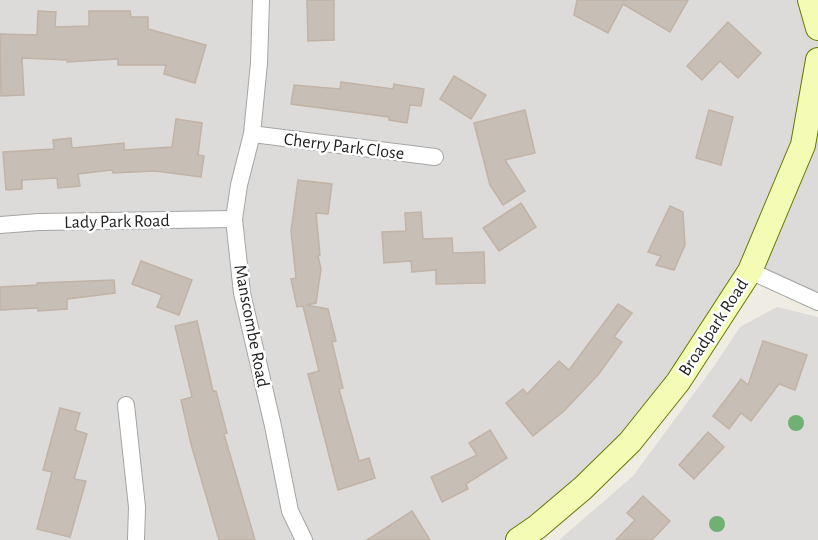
<svg xmlns="http://www.w3.org/2000/svg" width="818" height="540" viewBox="0 0 818 540" font-family="'Alegreya Sans',sans-serif">
	<style>
		.residential { fill: #dcdbda }
		.building { fill: #c7beb6; stroke: #c1b3a5; stroke-width: 1.5 }
		.lines { fill: none; stroke-linecap: round; stroke-linejoin: round }
		.street-casing { stroke: #a5a5a5; stroke-width: 18 }
		.secondary-casing { stroke: #657801; stroke-width: 26 }
		.street { stroke: #fff; stroke-width: 16 }
		.secondary { stroke: #f4fbb5; stroke-width: 24 }
		.tree { fill: #70b073 }
		.labels { text-anchor: middle; stroke-width: 5; stroke-linejoin: round; paint-order: stroke }
		.street-label { font-size: 18px; fill: #1e1e1e; stroke: #fff }
	</style>
	<rect width="100%" height="100%" fill="#efece3"/>
	<g class="residential">
		<polygon points="0,0 818,0 818,302 749,271 678,382 518,540 0,540"/>
		<polygon points="777,307 818,317 818,540 559,540 633,476 714,366 740,327"/>
	</g>
	<g class="building">
		<polygon points="307,0 334,0 334,40 308,41"/>
		<polygon points="577,0 688,0 670,32 623,4 608,33 574,15"/>
		<polygon points="38,11 56,12 55,27 89,26 89,11 130,11 131,17 148,17 148,29 206,45 195,83 164,74 166,65 118,65 118,59 67,62 67,60 22,58 24,95 1,96 0,34 37,35"/>
		<polygon points="728,22 761,53 738,78 720,61 702,80 687,66"/>
		<polygon points="454,76 486,95 471,119 440,99"/>
		<polygon points="341,82 393,89 394,84 424,89 421,106 410,105 407,123 389,120 389,117 291,104 294,85 340,89"/>
		<polygon points="525,110 535,153 505,160 525,191 503,205 490,185 474,123"/>
		<polygon points="709,110 733,117 721,165 696,158"/>
		<polygon points="176,119 202,123 198,155 204,156 201,177 155,171 113,173 112,170 78,174 80,186 58,188 57,178 22,180 22,189 6,190 3,152 54,149 53,140 71,138 72,148 124,143 124,150 172,147"/>
		<polygon points="298,180 332,184 328,214 316,213 320,255 318,256 321,269 316,303 306,305 328,309 336,341 332,342 343,388 339,389 359,461 369,458 375,478 338,490 308,374 319,371 303,306 297,307 291,279 296,278 291,231"/>
		<polygon points="521,203 536,227 499,251 483,228"/>
		<polygon points="670,206 683,212 685,245 674,270 656,265 661,256 648,252"/>
		<polygon points="421,212 423,239 452,238 453,253 484,252 485,283 436,284 436,270 412,272 411,261 384,263 382,232 406,231 405,213"/>
		<polygon points="141,261 192,280 179,315 157,307 162,295 132,284"/>
		<polygon points="114,280 115,293 67,299 67,309 38,311 38,308 0,310 0,287 37,285 37,283"/>
		<polygon points="618,304 632,313 614,337 622,342 598,375 564,411 533,436 506,403 523,389 527,394 559,361 569,370"/>
		<polygon points="197,321 213,391 216,391 227,433 224,434 255,540 219,540 191,444 181,400 192,397 175,326"/>
		<polygon points="763,341 807,355 795,390 779,384 751,421 741,413 729,429 713,416 741,379 748,385"/>
		<polygon points="60,408 80,413 75,430 87,434 74,479 86,481 70,537 37,529 52,472 43,470"/>
		<polygon points="490,430 507,458 466,484 468,489 442,502 431,477 477,455 469,443"/>
		<polygon points="708,432 724,447 694,479 679,465"/>
		<polygon points="643,496 670,521 652,540 616,540 635,520 627,513"/>
		<polygon points="412,511 430,540 367,540"/>
	</g>
	<g class="lines">
		<defs>
			<g id="street">
				<polyline points="261,0 259,63 252,134 239,185 234,219 242,293 273,426 290,511 304,540"/>
				<polyline points="252,134 435,157"/>
				<polyline points="0,225 39,222 234,219"/>
				<polyline points="750,271 818,302"/>
				<polyline points="126,405 137,507 136,540"/>
			</g>
			<g id="secondary">
				<polyline points="810,0 818,28"/>
				<polyline points="518,540 537,527 583,488 630,442 678,382 750,271 803,145 818,60"/>
			</g>
		</defs>
		<use href="#street" class="street-casing"/>
		<use href="#secondary" class="secondary-casing"/>
		<use href="#street" class="street"/>
		<use href="#secondary" class="secondary"/>
	</g>
	<g class="tree">
		<circle cx="796" cy="423" r="8"/>
		<circle cx="717" cy="524" r="8"/>
	</g>
	<g class="labels">
		<g class="street-label">
			<text transform="translate(344 146) rotate(7)" y="6">Cherry Park Close</text>
			<text transform="translate(117 221) rotate(-1)" y="6">Lady Park Road</text>
			<text transform="translate(252 326) rotate(79)" y="6">Manscombe Road</text>
			<text transform="translate(713 327) rotate(-57)" y="6">Broadpark Road</text>
		</g>
	</g>
</svg>
